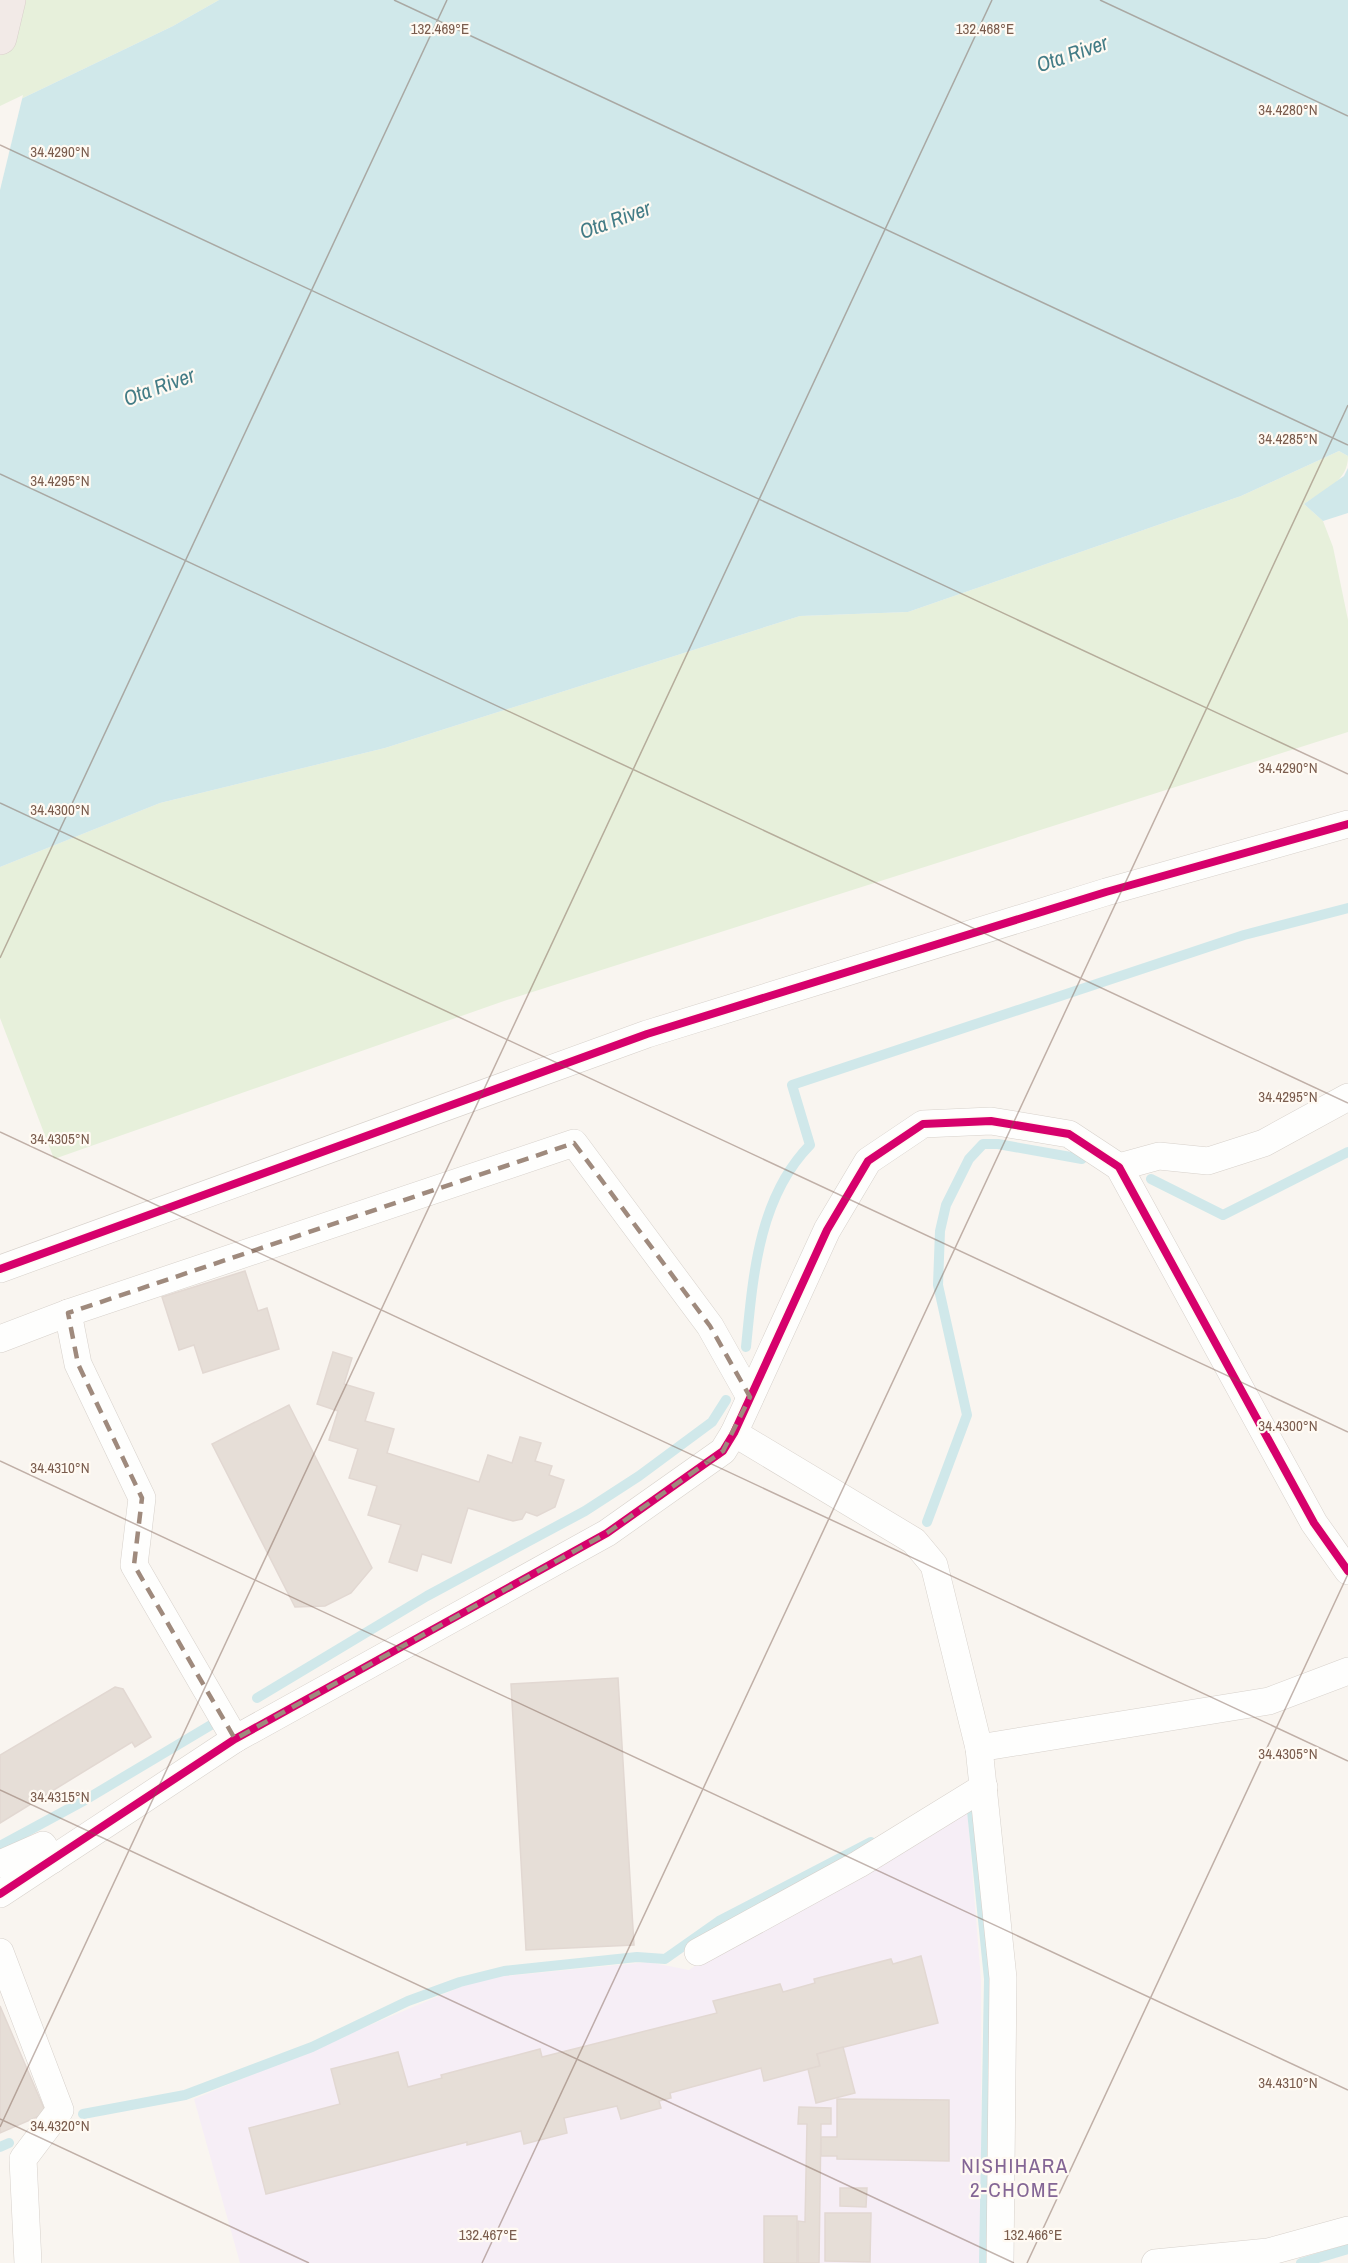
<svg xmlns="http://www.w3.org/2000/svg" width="1348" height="2263" viewBox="0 0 1348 2263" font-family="'Archivo Narrow',sans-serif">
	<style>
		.education { fill: #f6eef6 }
		.green { fill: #e7f0db }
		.water { fill: #d0e8ea }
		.pier { fill: #f9f5f0 }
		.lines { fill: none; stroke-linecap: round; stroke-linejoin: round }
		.stream { stroke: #d0e8ea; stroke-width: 10 }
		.building { fill: #e6ded7; stroke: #e2d8d2; stroke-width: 1.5 }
		.street-casing { stroke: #d7d1cb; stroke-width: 28 }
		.highway-casing { stroke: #dad1cc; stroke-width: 34 }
		.street { stroke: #fefefd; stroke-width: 27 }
		.highway { stroke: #f2eae7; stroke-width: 33 }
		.cycleway-casing { stroke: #fffaf3; stroke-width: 11 }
		.cycleway { stroke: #d6006c; stroke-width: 8 }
		.marked { fill: none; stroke: #9f8a7d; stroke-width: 4.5; stroke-dasharray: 12 8; stroke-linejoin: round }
		.ticks { fill: none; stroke: #7a5c4d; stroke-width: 1.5; stroke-opacity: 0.45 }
		.labels { text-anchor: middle; stroke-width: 4.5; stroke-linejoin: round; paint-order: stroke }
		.water-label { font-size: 21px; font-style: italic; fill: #437c86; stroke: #fffaf3 }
		.neighbourhood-label { font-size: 21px; letter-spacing: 1.5px; fill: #846695; stroke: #fffaf3 }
		.ticks-label { font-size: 15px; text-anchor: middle; fill: #7a5c4d; stroke: #fffaf3; stroke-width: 4.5; stroke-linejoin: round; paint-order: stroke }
	</style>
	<rect width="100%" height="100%" fill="#f9f5f0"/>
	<polygon class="education" points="967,1807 981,1980 982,2263 240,2263 194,2099 463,1986 494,1977 648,1962 689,1970 729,1943"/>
	<g class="green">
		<polygon points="6,0 219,0 173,26 0,109 0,4"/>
		<path d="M 1339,451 L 1348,456 C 1348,482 1324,490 1304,504 L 1323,521 L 1333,547 L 1348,620 L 1348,732 L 504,1001 L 54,1159 L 0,1018 L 0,867 L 160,803 L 385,748 L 800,616 L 908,612 L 1241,496 Z"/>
	</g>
	<g class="water">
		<polygon points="219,0 1348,0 1348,456 1339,451 1241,496 908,612 800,616 385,748 160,803 0,867 0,109 173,26"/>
		<polygon points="1348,468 1348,513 1323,521 1304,504 1344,476"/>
	</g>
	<polygon class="pier" points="23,95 0,190 0,106"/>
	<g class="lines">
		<g class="stream">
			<polyline points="1151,1179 1223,1215 1348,1152"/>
			<path d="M 746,1347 C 753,1277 758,1198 810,1145 L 792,1085 L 1244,935 L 1348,908"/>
			<polyline points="927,1522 967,1415 938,1285 940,1231 946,1205 969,1159 983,1144 998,1144 1082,1159"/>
			<polyline points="257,1698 427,1596 585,1511 639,1476 712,1422 726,1400"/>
			<polyline points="972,1811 989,1979 984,2263"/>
			<polyline points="0,1846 85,1800 216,1722"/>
			<polyline points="83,2114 185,2095 312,2047 408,2001 460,1982 504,1971 637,1957 665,1959 719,1921 871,1842"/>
			<polyline points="0,2147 9,2143"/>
			<polyline points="1301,2263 1348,2249"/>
		</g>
	</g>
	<g class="building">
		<polygon points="245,1271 258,1311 267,1308 279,1349 203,1373 194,1345 179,1350 162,1297"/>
		<polygon points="333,1352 352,1358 344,1384 374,1393 365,1421 394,1429 387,1453 479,1482 488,1455 512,1463 520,1437 541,1443 535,1461 552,1466 549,1475 564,1480 555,1507 537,1516 526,1512 522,1519 513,1521 468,1508 451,1563 422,1554 417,1571 389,1562 401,1525 368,1515 377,1486 349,1478 358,1449 329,1440 338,1411 317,1404"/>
		<polygon points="289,1405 372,1568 351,1593 325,1606 295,1607 212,1444"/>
		<polygon points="618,1678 634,1945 526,1950 511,1684"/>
		<polygon points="115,1687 123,1689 151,1737 135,1747 132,1742 0,1823 0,1755"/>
		<polygon points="921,1956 938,2023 817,2054 820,2066 764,2081 761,2068 670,2093 671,2098 659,2101 661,2108 621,2119 617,2106 564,2118 567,2133 524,2144 521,2131 467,2145 467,2142 266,2194 249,2128 340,2104 331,2069 398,2052 408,2087 442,2078 441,2075 540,2049 542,2057 717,2013 713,2001 780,1984 783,1992 815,1983 814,1979 891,1959 893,1964"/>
		<polygon points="0,2006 46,2113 0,2133"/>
		<polygon points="843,2047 855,2093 816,2103 808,2069 820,2066 817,2054"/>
		<polygon points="837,2099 949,2100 949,2161 837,2159 837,2156 821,2156 821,2137 837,2137"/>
		<polygon points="799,2107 831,2108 831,2124 821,2124 819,2263 798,2263 798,2221 805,2222 807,2124 798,2124"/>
		<polygon points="840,2188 867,2188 866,2207 840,2206"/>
		<polygon points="825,2213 871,2213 870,2262 825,2261"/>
		<rect x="764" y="2216" width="33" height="47"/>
	</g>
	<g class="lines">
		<defs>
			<g id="street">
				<polyline points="1119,1167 1159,1156 1208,1161 1264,1143 1348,1097"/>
				<polyline points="0,1269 647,1034 1106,892 1348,824"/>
				<polyline points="68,1313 78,1364 142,1498 134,1565 235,1739"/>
				<polyline points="0,1339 68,1313 574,1143 710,1326 750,1397"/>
				<polyline points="734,1433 914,1541 934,1565 979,1748 1003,1978 1000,2263"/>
				<polyline points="979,1748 1269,1701 1348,1671"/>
				<polyline points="0,1864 43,1845 52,1860"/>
				<polyline points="0,1894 235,1739 607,1533 723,1451 734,1433 827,1230 868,1161 923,1124 991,1121 1069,1134 1119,1167 1314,1523 1348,1571"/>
				<polyline points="0,1952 60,2110 23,2159 28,2263"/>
				<polyline points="698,1952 859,1864 984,1787"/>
				<polyline points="1155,2263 1268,2252 1348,2230"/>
			</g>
			<polyline id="highway" points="0,38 9,0"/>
		</defs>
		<use href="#street" class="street-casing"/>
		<use href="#highway" class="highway-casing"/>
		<use href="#street" class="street"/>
		<use href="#highway" class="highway"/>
		<defs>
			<g id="cycleway">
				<polyline points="0,1269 647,1034 1106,892 1348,824"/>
				<polyline points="0,1894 235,1739 607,1533 723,1451 734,1433 827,1230 868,1161 923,1124 991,1121 1069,1134 1119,1167 1314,1523 1348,1571"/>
			</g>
		</defs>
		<use href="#cycleway" class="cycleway-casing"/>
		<use href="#cycleway" class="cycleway"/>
	</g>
	<path class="marked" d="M 574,1143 L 710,1326 L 750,1397 L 723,1451 L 607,1533 L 235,1739 L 134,1565 L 142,1498 L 78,1364 L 68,1313 Z"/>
	<path class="ticks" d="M 394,0 L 1348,445M 1100,0 L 1348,116M 0,145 L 1348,774M 0,474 L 1348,1103M 0,803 L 1348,1432M 0,958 L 447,0M 0,1132 L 1348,1761M 0,1461 L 1348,2090M 0,1790 L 1014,2263M 0,2119 L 309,2263M 0,2127 L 992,0M 482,2263 L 1348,405M 1027,2263 L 1348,1574"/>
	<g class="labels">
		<g class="water-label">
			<text transform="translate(1072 54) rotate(-19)" y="7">Ota River</text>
			<text transform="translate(615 220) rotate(-20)" y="7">Ota River</text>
			<text transform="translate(159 387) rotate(-20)" y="7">Ota River</text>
		</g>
		<g class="neighbourhood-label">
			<text x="1015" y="2173">NISHIHARA<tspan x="1015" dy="24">2-CHOME</tspan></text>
		</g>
	</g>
	<g class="ticks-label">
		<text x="440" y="34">132.469°E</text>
		<text x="985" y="34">132.468°E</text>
		<text x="1288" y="115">34.4280°N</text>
		<text x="60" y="157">34.4290°N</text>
		<text x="1288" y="444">34.4285°N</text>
		<text x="60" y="486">34.4295°N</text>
		<text x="1288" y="773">34.4290°N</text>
		<text x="60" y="815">34.4300°N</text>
		<text x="1288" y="1102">34.4295°N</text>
		<text x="60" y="1144">34.4305°N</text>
		<text x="1288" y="1431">34.4300°N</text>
		<text x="60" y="1473">34.4310°N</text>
		<text x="1288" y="1759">34.4305°N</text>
		<text x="60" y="1802">34.4315°N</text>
		<text x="1288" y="2088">34.4310°N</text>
		<text x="60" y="2131">34.4320°N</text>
		<text x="488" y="2240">132.467°E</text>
		<text x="1033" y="2240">132.466°E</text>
	</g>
</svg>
